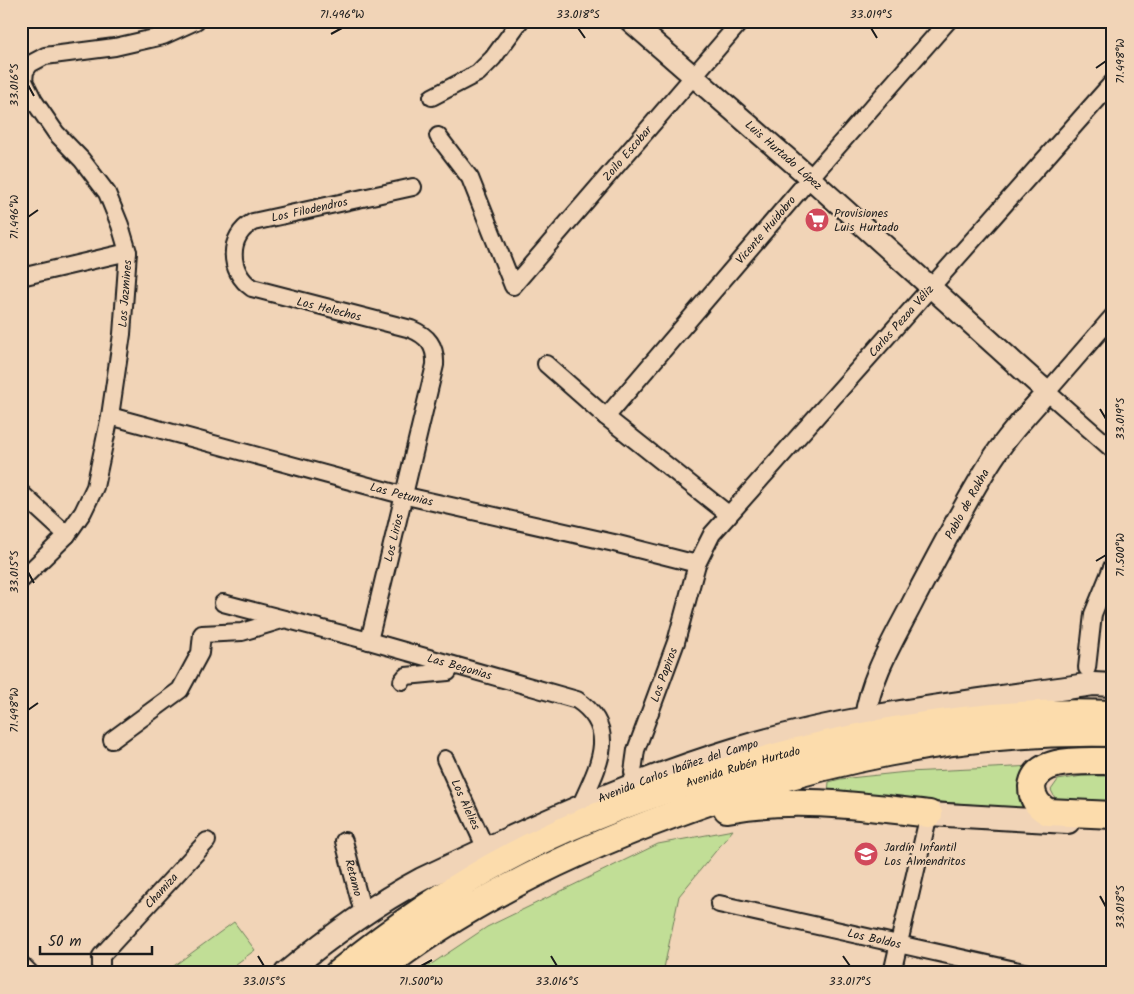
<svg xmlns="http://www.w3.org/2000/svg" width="1134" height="994" viewBox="0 0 1134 994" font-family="Kalam,sans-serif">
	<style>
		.green { fill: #c1de96; stroke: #6e7d59 }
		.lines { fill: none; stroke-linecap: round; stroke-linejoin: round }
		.minor-casing { stroke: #1c1c1c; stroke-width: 20 }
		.tertiary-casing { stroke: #1c1c1c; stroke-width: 24 }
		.secondary-casing { stroke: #1c1c1c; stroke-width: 26 }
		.trunk-casing { stroke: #1c1c1c; stroke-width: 30 }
		.minor { stroke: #f1d4b7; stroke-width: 16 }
		.tertiary { stroke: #f1d4b7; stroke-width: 20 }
		.secondary { stroke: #f1d4b7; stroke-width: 22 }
		.trunk { stroke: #fcdcac; stroke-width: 26 }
		.ticks { fill: none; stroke: #1c1c1c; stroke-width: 2 }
		.labels { text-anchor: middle; stroke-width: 4.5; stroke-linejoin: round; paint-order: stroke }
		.street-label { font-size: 12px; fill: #1c1c1c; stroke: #f1d4b7 }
		.poi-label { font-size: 12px; fill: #1c1c1c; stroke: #f1d4b7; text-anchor: start }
		.neatline { fill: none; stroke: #1c1c1c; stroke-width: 2 }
		.ticks-label { font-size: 12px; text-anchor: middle; fill: #1c1c1c }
	</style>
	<rect width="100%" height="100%" fill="#f1d4b7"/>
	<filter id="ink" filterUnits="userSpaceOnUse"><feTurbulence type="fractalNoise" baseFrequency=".02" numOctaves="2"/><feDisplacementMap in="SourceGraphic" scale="10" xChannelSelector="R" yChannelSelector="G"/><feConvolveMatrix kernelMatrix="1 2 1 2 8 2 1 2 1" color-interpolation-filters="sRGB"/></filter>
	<g filter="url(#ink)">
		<g class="green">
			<polygon points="1035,766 1030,809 828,793 829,782 840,779 907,772"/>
			<polygon points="1082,776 1113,776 1113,808 1056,800 1051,790 1058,780"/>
			<polygon points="733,830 679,896 663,973 418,973 487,927 658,844"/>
			<polygon points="234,922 255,950 224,973 175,973 171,968"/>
		</g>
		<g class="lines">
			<defs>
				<g id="minor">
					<polyline points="432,97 478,73 493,58 520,21"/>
					<path id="s1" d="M 438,136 L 470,178 L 513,286 L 741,21"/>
					<polyline points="21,277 128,252"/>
					<polyline points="1113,316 1047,392 1113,450"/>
					<polyline points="546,364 606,417 728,514"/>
					<path id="s2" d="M 110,416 L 402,495 L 614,543 L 697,564"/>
					<path id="s3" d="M 606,417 L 810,178 L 948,21"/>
					<polyline points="21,493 67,535"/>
					<path id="s4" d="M 21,580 L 67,535 L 83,512 L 95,487 L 110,416 L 122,334 L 128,252 L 120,225 L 107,193 L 82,160 L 56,133 L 34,101 L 24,81 L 25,71 L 30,64 L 45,56 L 115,47 L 163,36 L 196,21"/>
					<path id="s5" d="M 223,603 L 369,641 L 577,700 C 622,730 596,770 579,809"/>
					<path id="s6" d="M 369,641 L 435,365 C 436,346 428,336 411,329 L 252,288 C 228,272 227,236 253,222 L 413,187"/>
					<polyline points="1087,668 1093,614 1113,565"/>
					<polyline points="402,681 406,676 448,672 452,665"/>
					<polyline points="112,740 180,690 200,653 202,634 242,632 285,619"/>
					<path id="s7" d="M 445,759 L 486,849"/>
					<path id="s8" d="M 637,785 L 633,772 L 636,750 L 676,642 L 697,564 L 712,534 L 1113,82"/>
					<path id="s9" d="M 344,841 L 363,913"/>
					<path id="s10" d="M 719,904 L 1028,973"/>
					<polyline points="21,964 30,973"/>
					<path id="s11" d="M 101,973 L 101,956 L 207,841"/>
					<polyline points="892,973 929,814"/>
				</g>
				<g id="tertiary">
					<path id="s12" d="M 630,21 L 801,170 L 1047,392 C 1026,416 1004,439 988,466 C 962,508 939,553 916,596 C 896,636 871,674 865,718"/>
				</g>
				<g id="secondary">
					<polyline points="929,814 1068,822"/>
					<path id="s13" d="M 286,973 C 329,937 373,905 422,879 C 521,832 628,782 733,750 C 849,714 972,702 1093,684 L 1113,685"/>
				</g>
				<g id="trunk">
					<path d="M 1113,761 C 1089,762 1035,755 1032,787 C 1032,799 1039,807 1048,812 L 1113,815"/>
					<path d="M 727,809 C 794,796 862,806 929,814"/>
					<path id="s14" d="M 338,973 C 393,928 452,887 515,854 C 569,825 627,803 685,784 C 823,738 967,708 1113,714"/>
					<path d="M 376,973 C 465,903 566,854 672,815 C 815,761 959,730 1113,733"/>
				</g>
			</defs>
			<use href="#minor" class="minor-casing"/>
			<use href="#tertiary" class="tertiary-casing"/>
			<use href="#secondary" class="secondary-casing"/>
			<use href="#trunk" class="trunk-casing"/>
			<use href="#minor" class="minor"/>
			<use href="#tertiary" class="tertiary"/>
			<use href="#secondary" class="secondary"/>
			<use href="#trunk" class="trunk"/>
		</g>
	</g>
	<path class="ticks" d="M 578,28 L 585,38M 871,28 L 877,38M 331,34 L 342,28M 1096,68 L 1106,61M 28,85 L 34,96M 28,217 L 38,210M 1100,409 L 1106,419M 1096,561 L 1106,555M 28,572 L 34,583M 28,710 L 38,703M 1100,896 L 1106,907M 258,956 L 264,966M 551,956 L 557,966M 843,956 L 850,966M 421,966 L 432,960"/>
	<defs>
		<symbol id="supermarket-disc" viewBox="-11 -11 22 22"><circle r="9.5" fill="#d1495b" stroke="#f1d4b7"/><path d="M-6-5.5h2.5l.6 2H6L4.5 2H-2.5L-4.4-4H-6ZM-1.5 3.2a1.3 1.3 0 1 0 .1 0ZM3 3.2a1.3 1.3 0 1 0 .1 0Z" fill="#fff"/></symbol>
		<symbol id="school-disc" viewBox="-11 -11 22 22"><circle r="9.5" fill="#d1495b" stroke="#f1d4b7"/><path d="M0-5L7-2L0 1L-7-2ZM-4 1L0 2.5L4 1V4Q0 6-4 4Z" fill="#fff"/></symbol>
	</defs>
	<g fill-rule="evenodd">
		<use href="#supermarket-disc" x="803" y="206" width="28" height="28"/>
		<use href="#school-disc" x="852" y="840" width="28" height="28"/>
	</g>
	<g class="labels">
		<g class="street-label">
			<text dy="4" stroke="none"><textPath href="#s1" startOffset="344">Zoilo Escobar</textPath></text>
			<text dy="4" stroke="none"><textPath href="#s12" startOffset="204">Luis Hurtado López</textPath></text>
			<text dy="4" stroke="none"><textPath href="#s6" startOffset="632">Los Filodendros</textPath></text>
			<text dy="4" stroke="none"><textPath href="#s3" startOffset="246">Vicente Huidobro</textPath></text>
			<text dy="4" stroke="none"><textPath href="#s4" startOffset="316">Los Jazmines</textPath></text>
			<text transform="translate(329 309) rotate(14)" y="4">Los Helechos</text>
			<text dy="4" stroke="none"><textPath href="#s8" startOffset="550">Carlos Pezoa Véliz</textPath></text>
			<text dy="4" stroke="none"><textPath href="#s2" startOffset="302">Las Petunias</textPath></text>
			<text transform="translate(967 504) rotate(-61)" y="4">Pablo de Rokha</text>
			<text dy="4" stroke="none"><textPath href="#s6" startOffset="106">Los Lirios</textPath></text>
			<text dy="4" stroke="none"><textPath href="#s5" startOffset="245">Las Begonias</textPath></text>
			<text dy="4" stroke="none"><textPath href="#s8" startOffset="116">Los Papiros</textPath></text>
			<text dy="4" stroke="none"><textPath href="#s14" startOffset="458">Avenida Rubén Hurtado</textPath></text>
			<text dy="4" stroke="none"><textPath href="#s13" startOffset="444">Avenida Carlos Ibáñez del Campo</textPath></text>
			<text dy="4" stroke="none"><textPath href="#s7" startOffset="50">Los Alelies</textPath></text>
			<text dy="4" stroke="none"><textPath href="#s9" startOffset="38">Retamo</textPath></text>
			<text dy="4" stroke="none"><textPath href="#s11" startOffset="106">Chamiza</textPath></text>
			<text dy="4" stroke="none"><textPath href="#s10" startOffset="159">Los Boldos</textPath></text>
		</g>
		<g class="poi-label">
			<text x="834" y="217">Provisiones<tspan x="834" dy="14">Luis Hurtado</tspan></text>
			<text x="884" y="851">Jardín Infantil<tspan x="884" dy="14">Los Almendritos</tspan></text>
		</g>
	</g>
	<rect width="1134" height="994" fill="none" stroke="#f1d4b7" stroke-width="55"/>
	<path d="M40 946v8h112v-8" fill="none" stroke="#1c1c1c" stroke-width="2.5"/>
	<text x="48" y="946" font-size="15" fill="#1c1c1c" stroke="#f1d4b7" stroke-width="4" paint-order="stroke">50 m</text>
	<rect x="28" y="28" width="1078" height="938" class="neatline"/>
	<g class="ticks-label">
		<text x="342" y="18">71.496°W</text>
		<text x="578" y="18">33.018°S</text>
		<text x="871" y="18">33.019°S</text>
		<text transform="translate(1120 61) rotate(-90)" y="4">71.498°W</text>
		<text transform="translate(14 85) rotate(-90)" y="4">33.016°S</text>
		<text transform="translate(14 217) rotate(-90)" y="4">71.496°W</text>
		<text transform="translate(1120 419) rotate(-90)" y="4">33.019°S</text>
		<text transform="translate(1120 555) rotate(-90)" y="4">71.500°W</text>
		<text transform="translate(14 572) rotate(-90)" y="4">33.015°S</text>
		<text transform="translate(14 710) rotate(-90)" y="4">71.498°W</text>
		<text transform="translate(1120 907) rotate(-90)" y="4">33.018°S</text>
		<text x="264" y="985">33.015°S</text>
		<text x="421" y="985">71.500°W</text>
		<text x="557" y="985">33.016°S</text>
		<text x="850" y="985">33.017°S</text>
	</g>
</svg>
